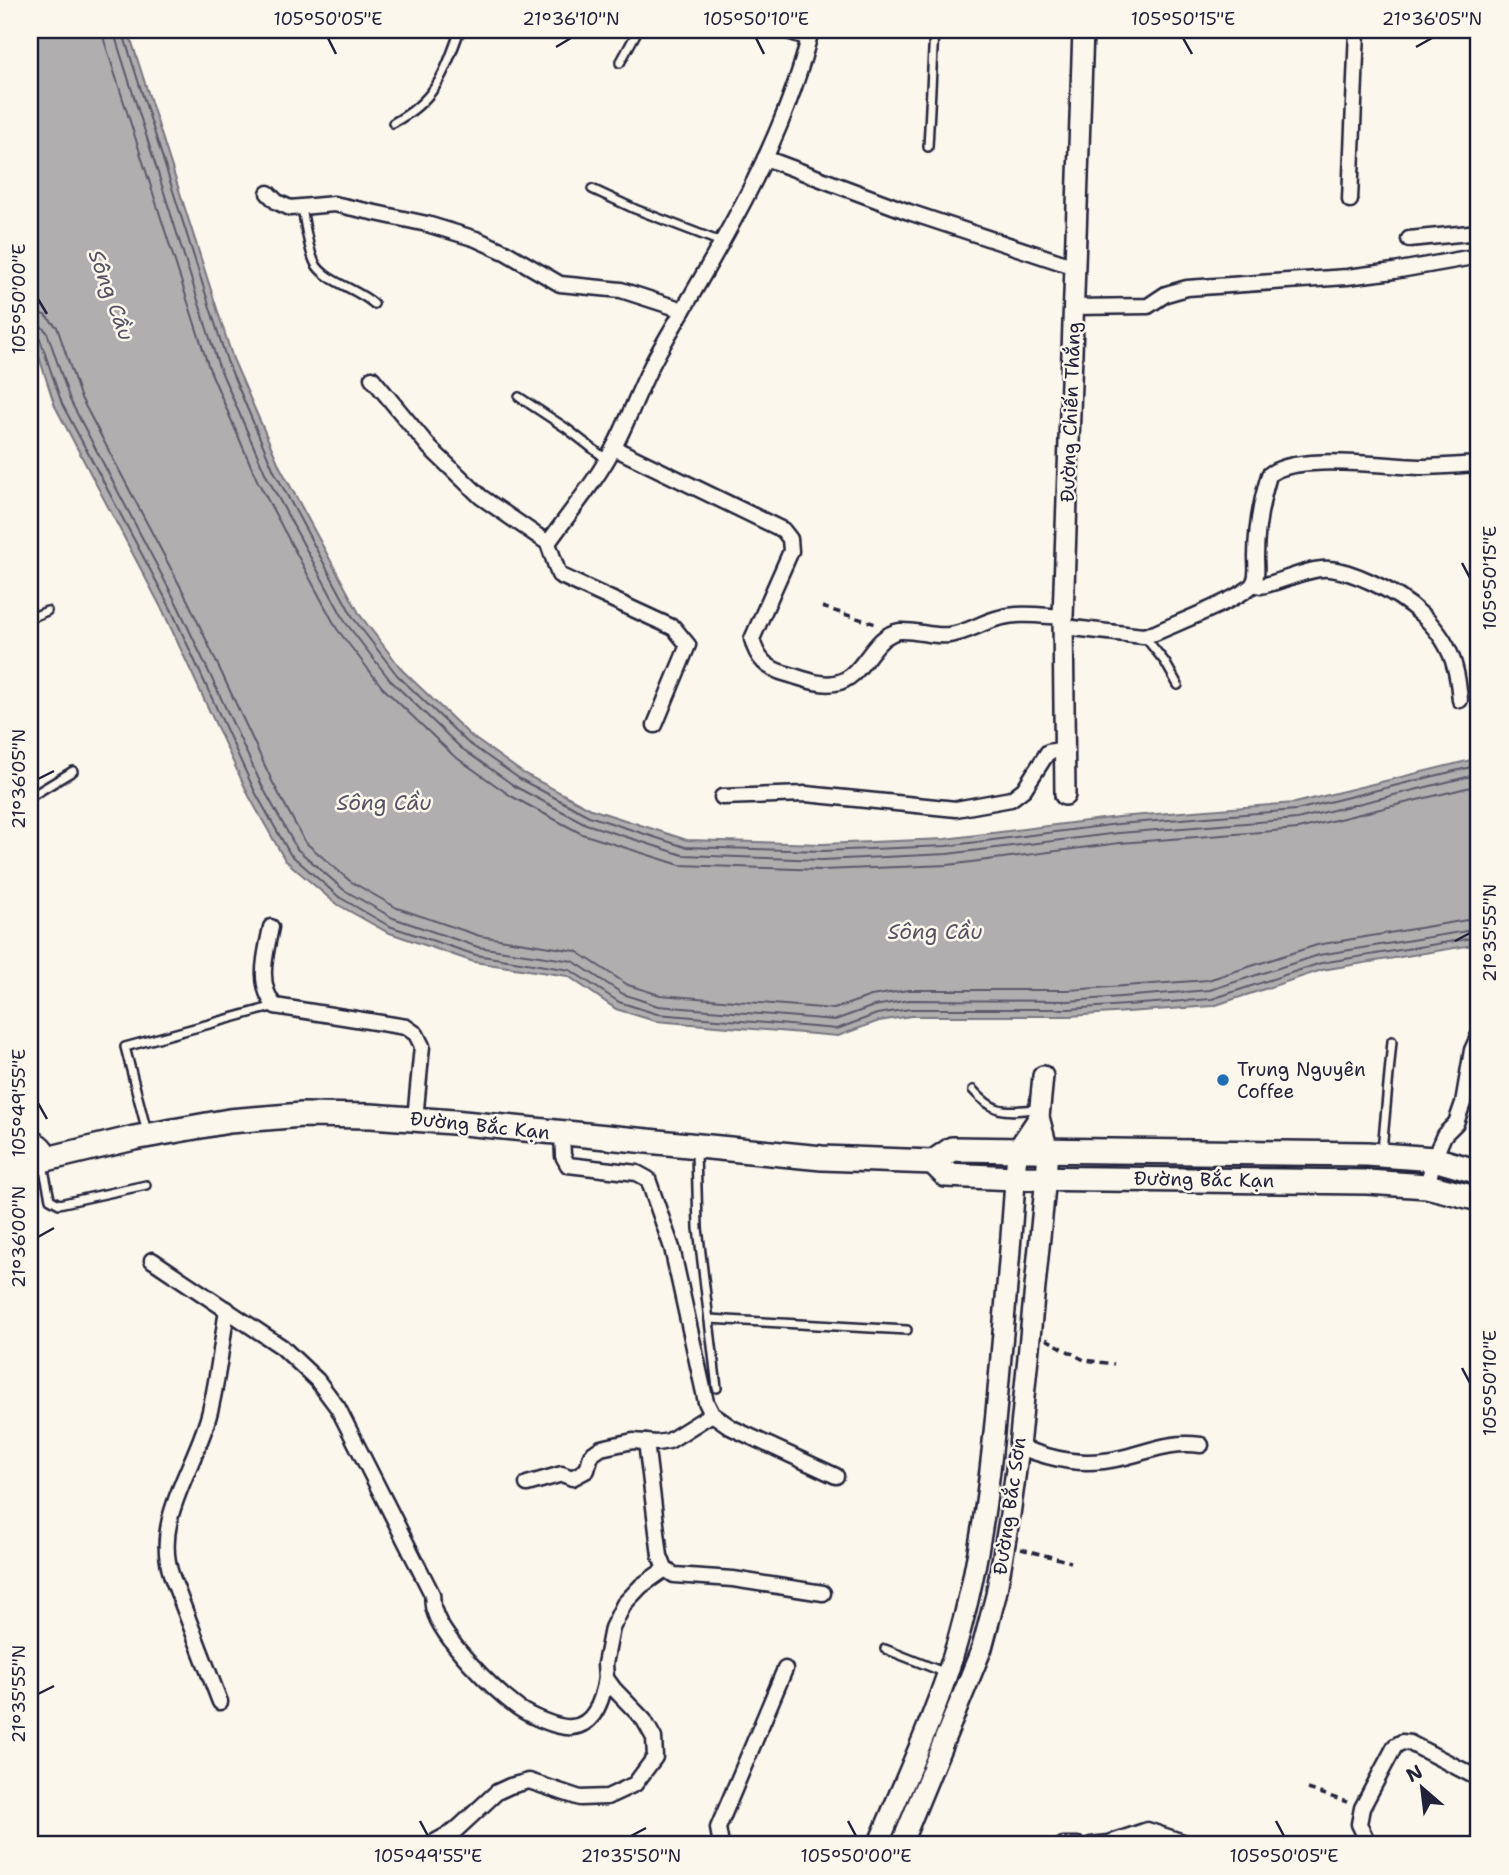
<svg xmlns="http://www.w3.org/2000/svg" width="1509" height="1875" viewBox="0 0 1509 1875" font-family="'Shantell Sans',sans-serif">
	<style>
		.water { fill: #b1aeb0; stroke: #787681; stroke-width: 2 }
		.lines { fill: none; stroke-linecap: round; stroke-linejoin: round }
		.shore { stroke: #5b5a6a; stroke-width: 2 }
		.service-casing { stroke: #22223b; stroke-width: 12 }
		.minor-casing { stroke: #22223b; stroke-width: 19 }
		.secondary-casing { stroke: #22223b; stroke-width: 24 }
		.trunk-casing { stroke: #22223b; stroke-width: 28 }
		.path { stroke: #22223b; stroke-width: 3.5; stroke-dasharray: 7 5; stroke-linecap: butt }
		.service { stroke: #fbf7ec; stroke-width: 7 }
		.minor { stroke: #fbf7ec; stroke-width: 14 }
		.secondary { stroke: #fbf7ec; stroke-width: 19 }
		.trunk { stroke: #fbf7ec; stroke-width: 23 }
		.ticks { fill: none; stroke: #22223b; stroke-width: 2.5 }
		.poi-dot { fill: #1f6fb2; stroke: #fbf7ec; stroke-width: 2.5 }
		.labels { text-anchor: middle; stroke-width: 5; stroke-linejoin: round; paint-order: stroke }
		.street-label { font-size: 19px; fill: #22223b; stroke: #fbf7ec }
		.poi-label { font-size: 19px; fill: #22223b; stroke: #fbf7ec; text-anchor: start }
		.water-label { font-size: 21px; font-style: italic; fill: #545364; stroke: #fbf7ec }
		.neatline { fill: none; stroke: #22223b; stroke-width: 2.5 }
		.ticks-label { font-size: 18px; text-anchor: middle; fill: #22223b }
	</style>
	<rect width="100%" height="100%" fill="#fbf7ec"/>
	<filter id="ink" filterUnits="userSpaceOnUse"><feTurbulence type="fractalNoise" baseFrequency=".0143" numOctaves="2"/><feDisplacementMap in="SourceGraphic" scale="14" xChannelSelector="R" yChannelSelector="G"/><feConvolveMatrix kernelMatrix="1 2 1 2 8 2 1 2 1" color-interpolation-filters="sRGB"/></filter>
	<g filter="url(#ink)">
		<polygon class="water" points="30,30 128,30 233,359 280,467 360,615 403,671 471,736 523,773 591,809 687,840 822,844 945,839 1118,817 1295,803 1479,758 1479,944 1322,970 1213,1006 1070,1016 911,1016 879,1021 838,1036 655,1021 616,1009 568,976 474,962 387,932 335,903 285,860 249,796 164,613 55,406 30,329"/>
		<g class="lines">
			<g class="shore">
				<polyline points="103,30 104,40 209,368 257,480 337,629 382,687 454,756 511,796 582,834 680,865 822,870 948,865 1120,843 1298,829 1479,785"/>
				<polyline points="113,30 218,364 266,475 346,623 390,680 461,748 516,787 586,824 683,855 822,860 947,854 1119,833 1297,819 1479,774"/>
				<polyline points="122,30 227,361 274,471 354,619 397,675 467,742 520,779 589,816 685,847 822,851 946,846 1118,824 1296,810 1479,765"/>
				<polyline points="30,312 45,315 57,327 80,396 188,601 273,783 305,842 350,881 397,908 480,936 576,951 628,985 660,995 834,1009 871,996 908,990 1069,990 1208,980 1317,945 1479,918"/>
				<polyline points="30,322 40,325 47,332 70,400 178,606 263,788 297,849 344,890 393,918 478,947 573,961 623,994 658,1006 835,1020 874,1006 909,1000 1069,1001 1210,990 1319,955 1479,929"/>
				<polyline points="30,331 35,332 39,336 62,404 171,609 255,792 290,854 339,897 389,926 476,955 570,970 619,1002 657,1014 837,1029 877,1014 910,1009 1069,1009 1212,999 1321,963 1479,937"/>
			</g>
			<defs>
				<g id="service">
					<polyline points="620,63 638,30"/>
					<path d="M 393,123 C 436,100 444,74 460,30"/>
					<polyline points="928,147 934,30"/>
					<polyline points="592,189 635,209 721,242"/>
					<path d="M 302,208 C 305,223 308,249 315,263 C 324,281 358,289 374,304"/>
					<polyline points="519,397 566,428 606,459"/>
					<polyline points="30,618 47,611"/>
					<polyline points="1144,636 1165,662 1178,685"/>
					<polyline points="30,797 73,771"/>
					<path d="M 973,1090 C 996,1116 1007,1111 1038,1109"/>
					<polyline points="147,1132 125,1047 275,1006"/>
					<polyline points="696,1151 698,1228 717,1388"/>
					<polyline points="1382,1151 1392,1041"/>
					<polyline points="43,1165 50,1199 59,1204 146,1185"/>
					<polyline points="709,1319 907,1330"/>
					<polyline points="885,1649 946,1673"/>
				</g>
				<g id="minor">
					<polyline points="785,30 809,38 809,31"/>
					<polyline points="765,158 909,212 1075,267"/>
					<polyline points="268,193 277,202 290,208 334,204 427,224 476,239 505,252 560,284 621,290 683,310"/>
					<polyline points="1350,200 1357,30"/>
					<polyline points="1409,239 1479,232"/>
					<polyline points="1073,307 1148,306 1166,294 1187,288 1347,277 1394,271 1479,256"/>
					<polyline points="372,378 430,448 481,497 548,543"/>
					<path d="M 614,448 L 783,530 L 790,539 L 791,551 L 752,639 C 757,659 767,669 787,674 C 802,678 819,686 835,683 C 864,679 871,635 900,631 C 916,630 933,637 949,635 C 967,633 982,622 999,618 C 1019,612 1043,616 1063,617"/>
					<path d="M 1253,584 L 1261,586 C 1281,582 1311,567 1329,569 C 1343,570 1358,576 1371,582 C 1407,598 1445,627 1455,668 C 1458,678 1459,690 1460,700"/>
					<path d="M 1064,627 L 1143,636 L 1155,633 C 1174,624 1243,598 1253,584 C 1258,577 1256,565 1256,557 C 1256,529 1261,502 1269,475 C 1293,453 1385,466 1419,467 C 1439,467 1459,465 1479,464"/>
					<path d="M 655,725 L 688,645 L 674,628 L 559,575 L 548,543 C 570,512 597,480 614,447 C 630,417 641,384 657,355 C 715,254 780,152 809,38"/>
					<polyline points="722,797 806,794 956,809 1011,799 1024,789 1048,752 1065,749"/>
					<path d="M 271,927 C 266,953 256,984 275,1006 L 406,1027 L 416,1034 L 422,1046 L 415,1119"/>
					<polyline points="562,1133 563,1156 568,1165 637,1173 648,1179 672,1248 706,1402 712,1414 732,1428 836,1476"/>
					<path d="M 30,1138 C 42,1140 47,1148 52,1159"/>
					<polyline points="1427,1186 1434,1159 1444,1135 1456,1123 1463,1103 1472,1050 1479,1035"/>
					<path d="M 152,1260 L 282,1347 L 317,1380 L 338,1408 L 432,1594 C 433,1599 432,1606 434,1610 C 442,1639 493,1689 517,1707 C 528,1715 558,1729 572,1727 C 596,1725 603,1697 606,1678"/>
					<polyline points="646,1442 660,1556 665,1569 674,1575 733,1579 823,1593"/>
					<path d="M 1019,1447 C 1055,1460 1082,1467 1121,1458 C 1151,1451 1169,1441 1201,1445"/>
					<polyline points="527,1484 562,1474 572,1478 587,1470 591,1455 601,1448 633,1441 657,1443 669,1441 712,1414"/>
					<path d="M 220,1702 L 172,1577 C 151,1519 197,1466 210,1411 C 218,1378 222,1343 227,1309"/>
					<polyline points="429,1845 456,1830 497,1792 510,1786 529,1781 580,1798 607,1797 635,1784 655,1757 654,1738 644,1720 614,1689 606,1678 605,1664 612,1628 624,1604 641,1586 665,1569"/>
					<polyline points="721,1845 718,1828 785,1669"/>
					<polyline points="1063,1845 1078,1845"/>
					<polyline points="1091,1845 1109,1843 1147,1830 1192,1845"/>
					<polyline points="1369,1845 1359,1824 1362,1808 1395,1746 1402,1742 1410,1743 1472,1775 1479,1776"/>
				</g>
				<g id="secondary">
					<polyline points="1065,795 1063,617 1083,30"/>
					<path d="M 878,1845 C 905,1779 937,1712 957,1643 C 984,1549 993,1453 1001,1356 C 1007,1288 1013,1219 1017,1150 L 1039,1117"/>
					<polyline points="901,1845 982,1648 996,1595 1010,1515 1019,1447 1046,1177 1048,1151 1039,1117 1043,1076"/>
				</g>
				<g id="trunk">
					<polyline points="933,1162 946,1175 1015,1178 1367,1182 1427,1186 1479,1199"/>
					<polyline points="30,1163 134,1138 229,1121 302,1115 371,1116 453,1122 822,1158 933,1162 952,1149 1367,1154 1434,1159 1479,1172"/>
				</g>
			</defs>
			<use href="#service" class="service-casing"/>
			<use href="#minor" class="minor-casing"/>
			<use href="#secondary" class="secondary-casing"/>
			<use href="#trunk" class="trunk-casing"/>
			<g class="path">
				<polyline points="822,607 879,625"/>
				<polyline points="1046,1339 1084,1360 1114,1364"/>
				<polyline points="1021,1549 1071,1562"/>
				<polyline points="1308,1789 1347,1802"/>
			</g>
			<use href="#service" class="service"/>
			<use href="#minor" class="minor"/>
			<use href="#secondary" class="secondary"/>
			<use href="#trunk" class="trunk"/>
		</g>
	</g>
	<path class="ticks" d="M 328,38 L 336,54M 756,38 L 764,54M 1183,38 L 1192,54M 556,47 L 571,38M 1416,47 L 1432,38M 38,299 L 47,314M 1462,563 L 1470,578M 38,779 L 54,771M 1455,941 L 1470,933M 38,1103 L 47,1119M 38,1237 L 54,1228M 1462,1368 L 1470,1383M 38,1694 L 54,1686M 420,1821 L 428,1836M 848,1821 L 856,1836M 1276,1821 L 1284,1836M 631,1836 L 646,1828"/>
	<circle class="poi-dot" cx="1223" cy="1080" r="7"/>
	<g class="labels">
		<g class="street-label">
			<text transform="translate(1070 412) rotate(-88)" y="7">Đường Chiến Thắng</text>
			<text transform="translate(480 1125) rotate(6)" y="7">Đường Bắc Kạn</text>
			<text transform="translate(1204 1179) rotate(1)" y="7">Đường Bắc Kạn</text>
			<text transform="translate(1009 1506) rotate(-82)" y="7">Đường Bắc Sơn</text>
		</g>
		<g class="poi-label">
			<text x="1237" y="1076">Trung Nguyên<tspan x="1237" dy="22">Coffee</tspan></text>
		</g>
		<g class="water-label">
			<text transform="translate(111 295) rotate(70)" y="7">Sông Cầu</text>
			<text x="384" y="810">Sông Cầu</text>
			<text x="935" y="939">Sông Cầu</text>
		</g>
	</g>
	<rect width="1509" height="1875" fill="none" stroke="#fbf7ec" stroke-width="77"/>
	<g transform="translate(1422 1788) rotate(332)" stroke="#fbf7ec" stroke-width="5" paint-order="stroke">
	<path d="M0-5L12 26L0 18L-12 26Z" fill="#22223b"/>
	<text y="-10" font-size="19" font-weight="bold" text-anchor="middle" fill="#22223b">N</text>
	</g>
	<rect x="38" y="38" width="1432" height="1798" class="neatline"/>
	<g class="ticks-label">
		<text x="328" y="25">105°50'05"E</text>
		<text x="571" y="25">21°36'10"N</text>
		<text x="756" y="25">105°50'10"E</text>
		<text x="1183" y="25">105°50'15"E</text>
		<text x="1432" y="25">21°36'05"N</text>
		<text transform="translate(19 299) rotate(-90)" y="6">105°50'00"E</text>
		<text transform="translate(1490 578) rotate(-90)" y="6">105°50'15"E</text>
		<text transform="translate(19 779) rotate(-90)" y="6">21°36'05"N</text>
		<text transform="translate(1490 933) rotate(-90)" y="6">21°35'55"N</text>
		<text transform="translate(19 1103) rotate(-90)" y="6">105°49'55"E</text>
		<text transform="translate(19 1237) rotate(-90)" y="6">21°36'00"N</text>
		<text transform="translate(1490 1383) rotate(-90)" y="6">105°50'10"E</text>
		<text transform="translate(19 1694) rotate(-90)" y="6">21°35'55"N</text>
		<text x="428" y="1862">105°49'55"E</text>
		<text x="631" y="1862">21°35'50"N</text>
		<text x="856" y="1862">105°50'00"E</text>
		<text x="1284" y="1862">105°50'05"E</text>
	</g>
</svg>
